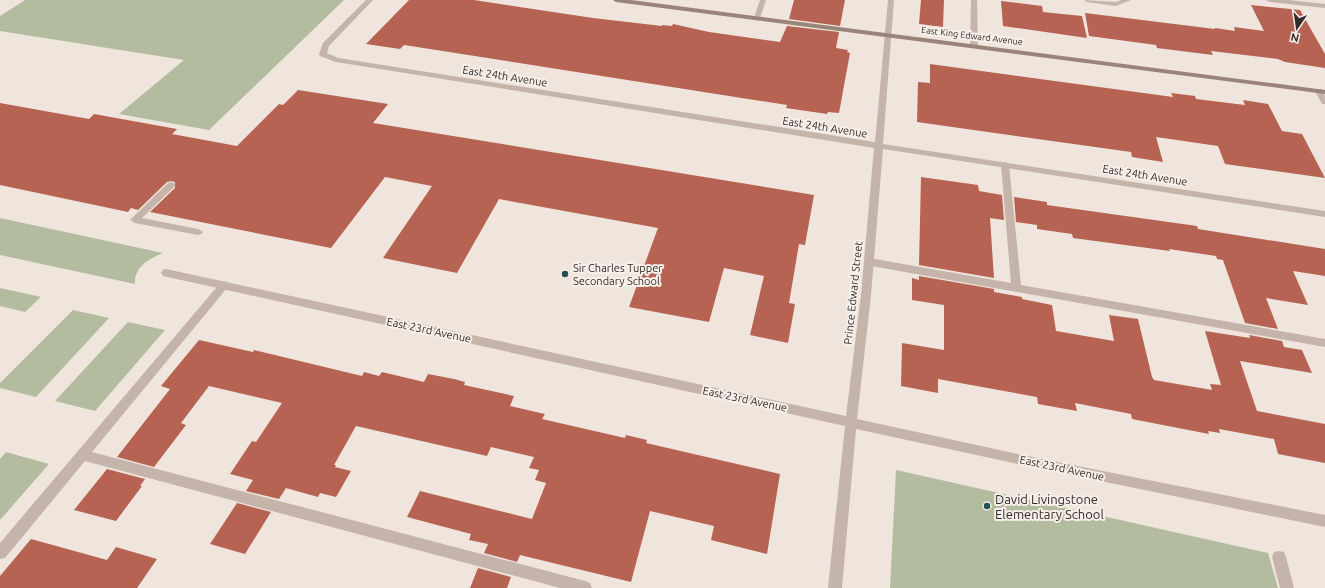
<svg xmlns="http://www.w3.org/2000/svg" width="1325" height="588" viewBox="0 0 1325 588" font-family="Ubuntu,sans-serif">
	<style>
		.green { fill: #b4bc9f }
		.building { fill: #b76353 }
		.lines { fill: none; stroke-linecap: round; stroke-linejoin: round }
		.lane { fill: #c5b4aa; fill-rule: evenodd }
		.street { fill: #c5b4aa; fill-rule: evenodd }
		.secondary { fill: #99847c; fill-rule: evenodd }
		.poi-dot { fill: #235050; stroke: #f7efe9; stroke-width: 1.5 }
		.labels { text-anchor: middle; stroke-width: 4; stroke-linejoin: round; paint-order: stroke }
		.far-street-label { font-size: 9px; fill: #342b29; stroke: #f7efe9 }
		.street-label { font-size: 11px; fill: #342b29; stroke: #f7efe9 }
		.poi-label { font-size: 11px; fill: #342b29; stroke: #f7efe9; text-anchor: start }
		.near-poi-label { font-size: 13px; fill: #342b29; stroke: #f7efe9; text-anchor: start }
	</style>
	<rect width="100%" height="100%" fill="#efe5dd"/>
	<g class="green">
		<polygon points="25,0 344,0 209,130 119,114 184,60 0,31 0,16"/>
		<path d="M 0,218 L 163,253 C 149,259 134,267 135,284 L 0,255 Z"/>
		<polygon points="0,288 41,297 25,312 0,306"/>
		<polygon points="73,310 109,318 36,397 0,388 0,383"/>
		<polygon points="128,322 165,330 95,411 55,401"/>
		<polygon points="6,452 49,464 0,520 0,459"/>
		<polygon points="896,470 1268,553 1278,588 890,588"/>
	</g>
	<g class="building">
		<polygon points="409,0 474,0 593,18 662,26 662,25 672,26 673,24 709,32 780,42 787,26 839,32 836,48 848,50 847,52 850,53 839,113 828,112 827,114 786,108 787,105 404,45 400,49 366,44"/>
		<polygon points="794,0 845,0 840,26 789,19"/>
		<polygon points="921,0 944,0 943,27 919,24"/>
		<polygon points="1001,1 1042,6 1043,12 1082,16 1087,38 1003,26"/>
		<polygon points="1251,5 1300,10 1325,54 1325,68 1285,62 1278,59 1211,51 1213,55 1157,48 1156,45 1089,36 1085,13 1215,29 1215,28 1235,31 1234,27 1264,31"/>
		<polygon points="930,64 1173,97 1171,93 1195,96 1196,99 1245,105 1243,100 1268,104 1282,131 1302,134 1325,178 1225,164 1218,146 1156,137 1163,162 1132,157 1131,152 917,122 918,82 930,83"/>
		<polygon points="298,90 388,104 373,123 814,195 805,245 799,244 789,303 795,304 788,343 750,335 764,276 724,268 709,322 629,307 658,228 499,199 457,273 383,258 432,186 385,177 331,248 150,212 175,188 175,182 171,181 167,182 138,210 131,208 128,212 0,185 0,103 89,119 94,114 177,129 172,134 237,146 279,104 283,105"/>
		<polygon points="921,177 978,185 979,191 1002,195 1004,220 990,218 994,278 919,265"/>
		<polygon points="1014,197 1047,202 1047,205 1197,226 1198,229 1325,249 1325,276 1293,271 1308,305 1266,298 1278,329 1245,323 1223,260 1217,259 1216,256 1169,249 1170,251 1073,238 1072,234 1037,229 1037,225 1016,222"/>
		<polygon points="919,276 994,289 994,292 1022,297 1022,299 1052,305 1056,331 1114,341 1109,315 1138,319 1152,377 1154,380 1212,390 1210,384 1221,385 1205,331 1250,338 1249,335 1282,341 1284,347 1302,350 1312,373 1240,361 1257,411 1325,424 1325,463 1278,454 1274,439 1219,429 1220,433 1208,431 1209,434 1132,419 1131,414 1075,403 1077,411 1038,404 1037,397 938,379 938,393 901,386 902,343 944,350 944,305 912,300 912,278 919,280"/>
		<polygon points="199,340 253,352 254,350 362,376 364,372 379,376 382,372 424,382 428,374 454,379 465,382 464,385 514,396 510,406 545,414 542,419 625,438 626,435 647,440 646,443 780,474 767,554 711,540 714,526 650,511 631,582 520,555 517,562 484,553 488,544 469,540 471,534 407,517 420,491 532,519 546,483 535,480 539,470 529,468 534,457 491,447 487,456 356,426 334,465 336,465 335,467 351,471 336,497 320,493 318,497 286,488 279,499 246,491 253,480 230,474 252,441 256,442 282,403 209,386 181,423 186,425 154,467 117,457 170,389 161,386"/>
		<polygon points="107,469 145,479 140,486 142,486 116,521 74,510"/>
		<polygon points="237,503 271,512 245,554 210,544"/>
		<polygon points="31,539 107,560 116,547 157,559 137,588 0,588 0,576"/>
		<polygon points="478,568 511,577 507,588 470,588"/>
	</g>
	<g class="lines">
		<g class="lane">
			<polygon points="760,0 766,0 760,18 757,20 754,18"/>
			<polygon points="1084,0 1116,2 1121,0 1131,0 1116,6 1087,2"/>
			<polygon points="1005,162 1009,165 1021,285 1325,339 1325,347 866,265 864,262 869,258 1011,283 1001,165"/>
			<polygon points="171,182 174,183 175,185 174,187 142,218 198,229 203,232 201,234 198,235 135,223 130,220 168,183"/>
			<polygon points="224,281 227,282 229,285 227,288 92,452 585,581 590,583 592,588 560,588 85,461 5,558 0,559 0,543 221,282"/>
			<polygon points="1279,551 1284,552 1286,557 1294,588 1280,588 1272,557 1274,552"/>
		</g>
		<g class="street">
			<polygon points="366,0 373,0 329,46 327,53 338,58 875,142 888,0 894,0 883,144 1325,211 1325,217 883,149 871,295 857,419 1037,458 1325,515 1325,527 1037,468 856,429 842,588 828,588 845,426 163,276 161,273 163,270 166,269 846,416 861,295 874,148 336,62 320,56 319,54 323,43"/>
			<polygon points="971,0 977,0 978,46 974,48 970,46"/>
			<polygon points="1266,0 1288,0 1325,4 1325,8 1269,2"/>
			<path d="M 1316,89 L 1322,89 C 1325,95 1325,98 1325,104 L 1322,104 L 1315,91 Z"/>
		</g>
		<polygon class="secondary" points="613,0 631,0 1325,90 1325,94 616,2"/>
	</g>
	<g class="poi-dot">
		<circle cx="565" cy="274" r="4"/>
		<circle cx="987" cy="506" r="4"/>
	</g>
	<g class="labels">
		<g class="far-street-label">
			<text transform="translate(972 36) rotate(7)" y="3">East King Edward Avenue</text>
		</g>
		<g class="street-label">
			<text transform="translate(505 76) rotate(9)" y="4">East 24th Avenue</text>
			<text transform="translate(825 127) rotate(9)" y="4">East 24th Avenue</text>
			<text transform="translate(1145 175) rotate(9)" y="4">East 24th Avenue</text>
			<text transform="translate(853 293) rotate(-84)" y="4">Prince Edward Street</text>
			<text transform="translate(429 330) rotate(12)" y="4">East 23rd Avenue</text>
			<text transform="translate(745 399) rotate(12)" y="4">East 23rd Avenue</text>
			<text transform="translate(1062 468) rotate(12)" y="4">East 23rd Avenue</text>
		</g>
		<g class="poi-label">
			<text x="573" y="272">Sir Charles Tupper<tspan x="573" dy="13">Secondary School</tspan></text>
		</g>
		<g class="near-poi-label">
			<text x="995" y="504">David Livingstone<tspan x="995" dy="15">Elementary School</tspan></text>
		</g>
	</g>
	<g transform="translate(1297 28) rotate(193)" stroke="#f7efe9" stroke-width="3" paint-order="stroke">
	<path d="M0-3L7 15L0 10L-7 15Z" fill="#342b29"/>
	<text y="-6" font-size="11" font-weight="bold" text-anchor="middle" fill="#342b29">N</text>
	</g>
</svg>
